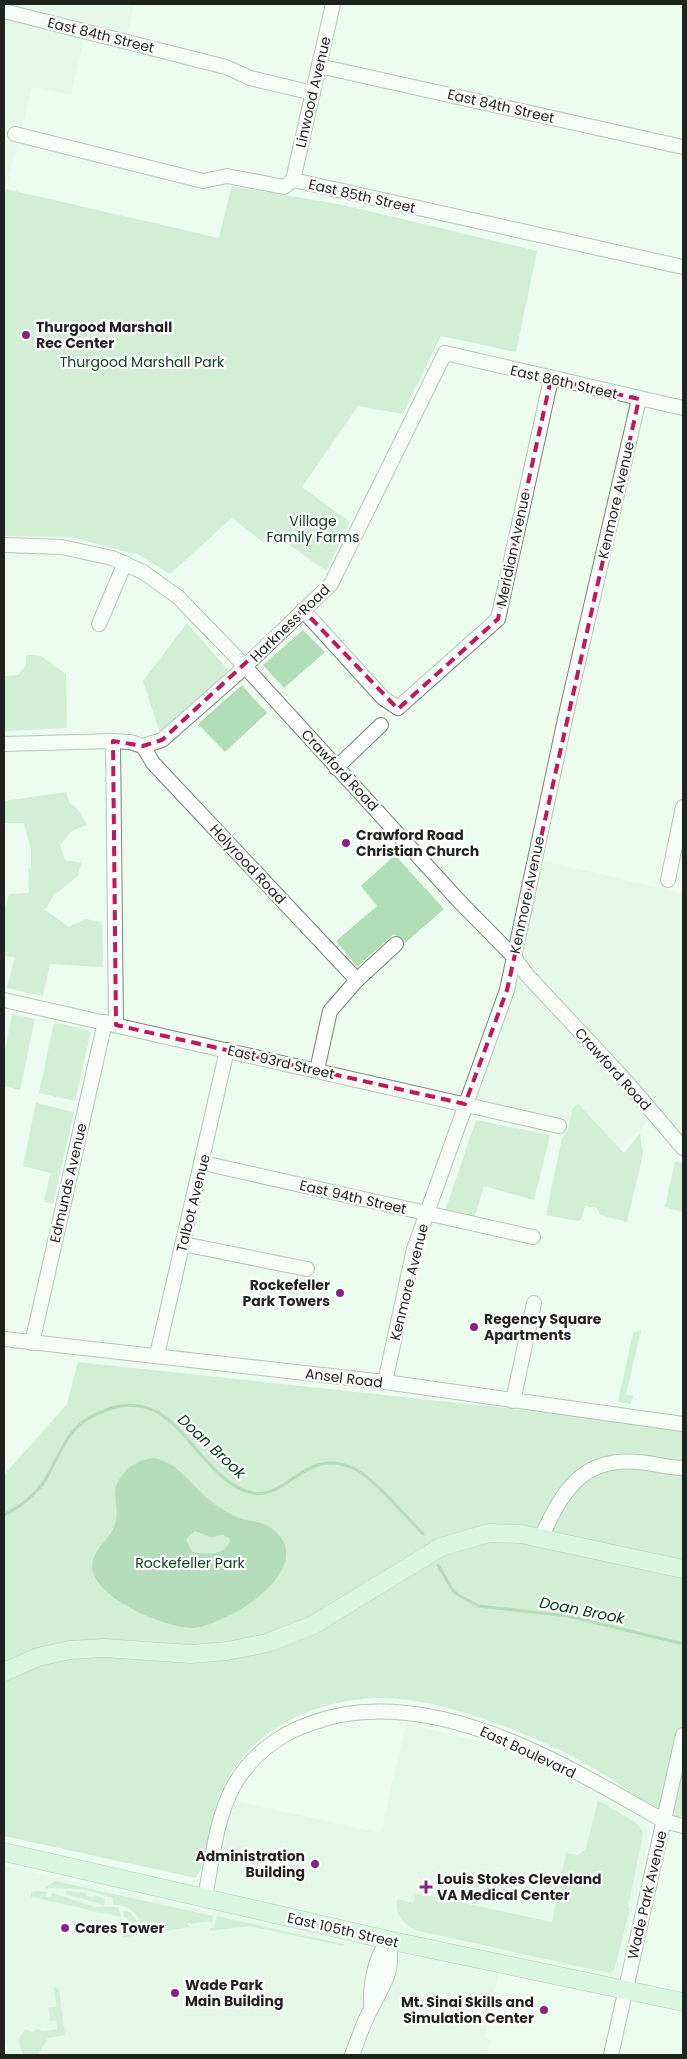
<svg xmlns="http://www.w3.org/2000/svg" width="687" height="2059" viewBox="0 0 687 2059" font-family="Poppins,sans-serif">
	<rect width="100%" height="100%" fill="#ecfcee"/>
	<g fill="#def5e1">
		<polygon points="4,4 134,4 126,42 85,32 71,95 32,87 4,196"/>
		<polygon points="535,859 683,893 683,1148 655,1115 600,1167 559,1126 465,1104 479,1068"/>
		<polygon points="406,1723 501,1747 570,1779 645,1823 649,1836 618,1974 608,1979 503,1956 484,2038 491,2040 487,2055 9,2055 4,2038 4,1866 214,1913 212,1911 214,1889 227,1828 236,1801 381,1833"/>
	</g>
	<g fill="#b1deb6">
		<polygon points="232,186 343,205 537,251 516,352 441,336 403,414 358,406 302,487 350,522 326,571 277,536 264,543 232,518 170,574 136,553 134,554 71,537 4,536 4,196 6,189 219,238"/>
		<polygon points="187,623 229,671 160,733 143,681"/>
		<polygon points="303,630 325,652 284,688 263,665"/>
		<polygon points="26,655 41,656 66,674 67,728 4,731 4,676 18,675 26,665"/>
		<polygon points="242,685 267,713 225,752 198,724"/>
		<polygon points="66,792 70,804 78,809 87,825 72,831 60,845 65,860 81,863 78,876 53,896 45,910 69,927 85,919 102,922 103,967 50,964 43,996 7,988 15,957 4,956 4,911 9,894 29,893 28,869 31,868 31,849 24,823 4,823 4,801"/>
		<polygon points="395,855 444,909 405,943 394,934 357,967 336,941 377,906 361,886"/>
		<polygon points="12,1014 35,1019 20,1090 4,1086 4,1056"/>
		<polygon points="54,1022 91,1031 75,1101 39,1093"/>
		<polygon points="36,1103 74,1112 53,1204 44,1202 50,1173 23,1166"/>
		<polygon points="578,1104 624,1153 640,1133 643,1154 627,1222 600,1215 597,1208 585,1206 581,1220 577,1221 546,1215 562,1138 569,1127 572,1109"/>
		<polygon points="476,1120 550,1135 534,1200 484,1186 474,1219 445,1211"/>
		<polygon points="675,1161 683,1163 683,1212 665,1207"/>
		<polygon points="641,1330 626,1395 633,1396 631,1404 618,1402 633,1333"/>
		<path d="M78,1362L683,1427V1816L664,1821C654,1812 644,1802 633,1794C577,1752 470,1706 400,1699C345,1693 279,1714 243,1757C231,1771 219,1792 215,1810C210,1832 208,1859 196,1878L4,1836V1475L67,1404Z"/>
		<path d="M598,1800L639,1825L643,1834L628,1907L630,1908L614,1971L609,1973L419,1931C405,1927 394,1914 397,1899L413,1903L416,1893L552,1922L566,1853L578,1855L586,1849Z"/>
		<path d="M55,1881L213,1916L211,1924L210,1921L191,1924L190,1922L187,1923L190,1927L159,1932L158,1927L153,1930V1933L144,1934C140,1916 133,1905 113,1905L114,1898L82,1889L44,1888Z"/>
		<polygon points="36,1891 47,1892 46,1897 51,1897 52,1893 95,1907 118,1907 121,1917 31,1897 31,1893"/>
		<polygon points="66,1891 86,1893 86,1896 93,1897 94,1895 105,1899 104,1905 66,1894"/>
		<polygon points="124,1911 130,1912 138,1922 140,1934 123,1938 128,1919 123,1916"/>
		<polygon points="217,1916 344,1944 343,1946 248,1926 210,1931 210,1928 214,1928"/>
		<polygon points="54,1987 59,1989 65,2035 48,2038 38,2055 23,2055 18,2040 25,2029 33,2032 36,2029 44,2031 57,2029 56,2020 50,2021 48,2008 57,2007"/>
	</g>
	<path fill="#72b57c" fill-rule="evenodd" d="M154,1458C184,1465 194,1491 219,1507C225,1512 235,1516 242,1519C252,1522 262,1521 271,1528C313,1558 258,1602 230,1615C219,1620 204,1628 191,1628C165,1627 100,1600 93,1572C88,1554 106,1544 113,1529C124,1506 104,1492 127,1470C134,1463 144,1459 154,1458ZM195,1531L211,1537L223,1535L229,1538L230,1541C224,1557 206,1554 192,1552L186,1539Z"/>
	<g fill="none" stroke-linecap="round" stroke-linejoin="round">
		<g stroke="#72b57c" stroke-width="3">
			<path d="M4,1515C21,1506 39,1493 48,1475C65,1444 69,1423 106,1410C175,1384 192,1468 243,1490C286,1509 302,1443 355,1469C376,1480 405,1516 423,1534"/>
			<polyline points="438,1565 452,1589 458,1595 479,1606 568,1616 680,1643"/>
		</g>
		<defs>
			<g id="minor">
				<polyline points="4,11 226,67 250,78 313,93"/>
				<polyline points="319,66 683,147"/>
				<polyline points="15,134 203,181 227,176 284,187 293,180 683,267"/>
				<polyline points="293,180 333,4"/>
				<polyline points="4,545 62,547 112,558 143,572 178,597 238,659 459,901 514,957 527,975 625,1080 683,1148"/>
				<polyline points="303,610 383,698 398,708 498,619 551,379"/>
				<polyline points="99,624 125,563"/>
				<polyline points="113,741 116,1025"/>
				<polyline points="4,744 113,741 130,742 143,746 162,740 236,675 331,584 445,353 683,408"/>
				<polyline points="143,746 153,763 357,980"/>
				<polyline points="336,768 381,725"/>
				<polyline points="668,880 683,807"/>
				<polyline points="4,1000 559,1126"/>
				<polyline points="317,1070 330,1011 357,980 396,944"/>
				<polyline points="203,1163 533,1237"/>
				<polyline points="183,1244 307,1269"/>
				<polyline points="4,1339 385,1382 683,1424"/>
				<polyline points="32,1343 105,1022"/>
				<polyline points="157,1355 227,1050"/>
				<polyline points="385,1382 414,1249 507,990 567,710 639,399"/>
				<polyline points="513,1401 534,1303"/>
				<path d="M541,1538C562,1492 581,1457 638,1462C653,1463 668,1468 683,1468"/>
				<path d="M205,1898C212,1861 216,1818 234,1785C251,1756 278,1735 309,1724C427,1679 564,1764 664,1821L683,1826"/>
				<path d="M371,2008C370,1983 374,1961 388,1940"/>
				<path d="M352,2055C358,2040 363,2023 371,2009C384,1983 395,1971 388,1940"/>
				<polyline points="611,2055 683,1735"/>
			</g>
			<g id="major">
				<polyline points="4,1672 38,1657 70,1650 104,1648 191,1654 227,1651 267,1643 313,1625 441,1547 489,1533 521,1534 683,1569"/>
				<polyline points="4,1852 388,1940 683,2002"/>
			</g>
		</defs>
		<use href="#minor" stroke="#778679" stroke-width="16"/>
		<use href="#major" stroke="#6fa476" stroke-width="19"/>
		<use href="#minor" stroke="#fff" stroke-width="14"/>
		<use href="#major" stroke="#c2f2c9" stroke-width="18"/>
	</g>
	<path d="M0 0H687V2059H0ZM551,379L639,399L507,990L465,1104L116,1025L113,741L143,746L162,740L303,610L398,709L498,619Z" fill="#ecfcee" fill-opacity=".55" fill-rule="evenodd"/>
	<path fill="none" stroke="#c2185b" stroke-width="4" stroke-dasharray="10 6" stroke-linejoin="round" d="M551,379L639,399L507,990L465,1104L116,1025L113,741L143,746L162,740L303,610L398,709L498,619Z"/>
	<g fill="#872087" stroke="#fff" stroke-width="2">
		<circle cx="26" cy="335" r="5"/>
		<circle cx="346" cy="843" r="5"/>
		<circle cx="340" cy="1293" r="5"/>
		<circle cx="474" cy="1327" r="5"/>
		<circle cx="315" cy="1864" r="5"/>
		<path d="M423.5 1879.5h5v5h5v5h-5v5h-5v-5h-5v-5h5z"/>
		<circle cx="65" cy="1928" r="5"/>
		<circle cx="175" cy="1993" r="5"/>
		<circle cx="544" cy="2010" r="5"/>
	</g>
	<g text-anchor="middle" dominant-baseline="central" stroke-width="4.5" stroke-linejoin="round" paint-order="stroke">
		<g font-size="14" fill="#1e231e" stroke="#fff">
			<text transform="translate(101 35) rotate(14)">East 84th Street</text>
			<text transform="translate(313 92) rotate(-77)">Linwood Avenue</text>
			<text transform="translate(501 106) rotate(13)">East 84th Street</text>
			<text transform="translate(362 196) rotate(13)">East 85th Street</text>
			<text transform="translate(564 382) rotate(13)">East 86th Street</text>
			<text transform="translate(616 500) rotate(-77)">Kenmore Avenue</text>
			<text transform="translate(513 549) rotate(-78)">Meridian Avenue</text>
			<text transform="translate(290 623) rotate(-44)">Harkness Road</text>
			<text transform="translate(340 770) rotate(47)">Crawford Road</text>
			<text transform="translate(248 864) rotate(47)">Holyrood Road</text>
			<text transform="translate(527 895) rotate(-78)">Kenmore Avenue</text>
			<text transform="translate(281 1062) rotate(13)">East 93rd Street</text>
			<text transform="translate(613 1069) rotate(48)">Crawford Road</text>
			<text transform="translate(68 1183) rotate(-77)">Edmunds Avenue</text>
			<text transform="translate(353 1197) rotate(13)">East 94th Street</text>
			<text transform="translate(193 1203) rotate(-76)">Talbot Avenue</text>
			<text transform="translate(409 1282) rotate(-76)">Kenmore Avenue</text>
			<text transform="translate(344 1378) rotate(7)">Ansel Road</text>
			<text transform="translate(528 1752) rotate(25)">East Boulevard</text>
			<text transform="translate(647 1895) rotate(-77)">Wade Park Avenue</text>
			<text transform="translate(343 1930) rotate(13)">East 105th Street</text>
		</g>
		<g font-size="14" font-weight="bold" fill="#1e231e" stroke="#fff" text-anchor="start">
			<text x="36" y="327">Thurgood Marshall<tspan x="36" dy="16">Rec Center</tspan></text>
			<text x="356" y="835">Crawford Road<tspan x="356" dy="16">Christian Church</tspan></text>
			<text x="330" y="1285" text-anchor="end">Rockefeller<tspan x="330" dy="16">Park Towers</tspan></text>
			<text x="484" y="1319">Regency Square<tspan x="484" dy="16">Apartments</tspan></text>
			<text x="305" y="1856" text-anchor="end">Administration<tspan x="305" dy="16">Building</tspan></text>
			<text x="437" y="1879">Louis Stokes Cleveland<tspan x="437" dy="16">VA Medical Center</tspan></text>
			<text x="75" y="1928">Cares Tower</text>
			<text x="185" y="1985">Wade Park<tspan x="185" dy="16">Main Building</tspan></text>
			<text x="534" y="2002" text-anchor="end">Mt. Sinai Skills and<tspan x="534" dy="16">Simulation Center</tspan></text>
		</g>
		<g font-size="14" fill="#0f411c" stroke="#fff">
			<text x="142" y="362">Thurgood Marshall Park</text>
			<text x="313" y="521">Village<tspan x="313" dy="16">Family Farms</tspan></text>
			<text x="190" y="1563">Rockefeller Park</text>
		</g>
		<g font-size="15" font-style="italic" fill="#00340f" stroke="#fff">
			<text transform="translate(212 1446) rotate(43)">Doan Brook</text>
			<text transform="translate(582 1610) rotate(11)">Doan Brook</text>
		</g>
	</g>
	<rect width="687" height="2059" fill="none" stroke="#1e231e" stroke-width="10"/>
</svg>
